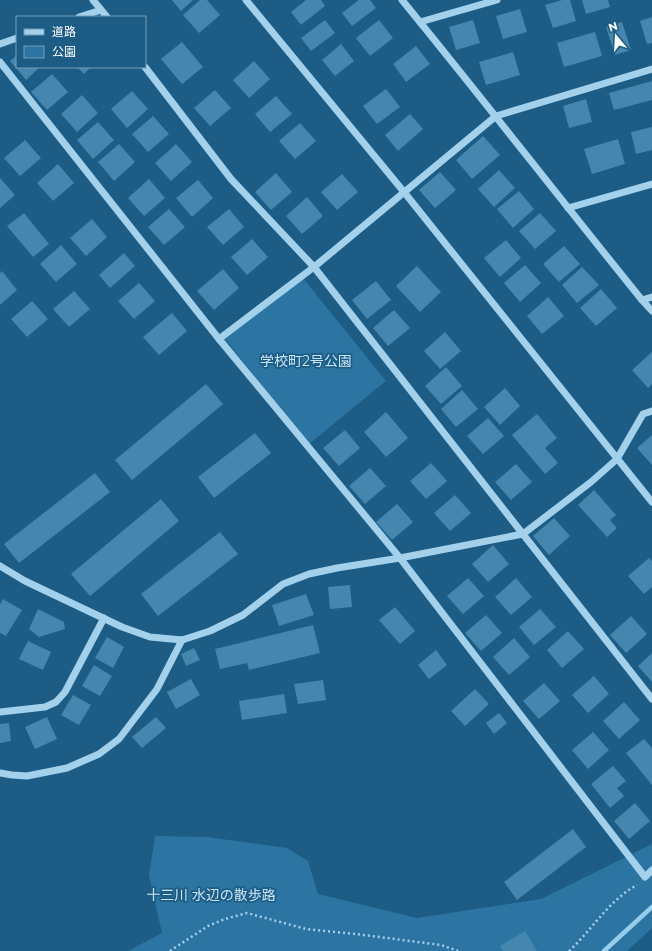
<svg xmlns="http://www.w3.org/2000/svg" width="652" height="951" viewBox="0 0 652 951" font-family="Montserrat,'Noto Sans JP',sans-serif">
	<rect width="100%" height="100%" fill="#1c5c85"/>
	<g fill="#2c75a2">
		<polygon points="302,277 386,381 309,444 225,339"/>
		<polygon points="155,836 207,837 287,848 308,861 318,894 417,918 541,899 652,844 652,928 627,951 128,951 162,933 149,875"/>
	</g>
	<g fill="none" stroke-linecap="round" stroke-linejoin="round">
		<polyline stroke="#96cded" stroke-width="4.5" points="604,951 652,907"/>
	</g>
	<g fill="#4486ae">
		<polygon points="172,0 193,0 181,11"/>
		<polygon points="200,0 207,0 220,15 199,33 183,15"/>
		<polygon points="306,0 321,0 325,6 301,25 291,12"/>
		<polygon points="359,0 370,0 376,8 352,26 342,13"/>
		<polygon points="562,0 570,0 576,21 553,28 545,5"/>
		<polygon points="582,0 608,0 610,7 586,14"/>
		<polygon points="520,9 527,32 503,39 496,16"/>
		<polygon points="652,17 652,43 647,44 640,21"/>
		<polygon points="325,20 335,33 311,51 301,38"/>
		<polygon points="379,20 393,38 370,56 356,38"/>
		<polygon points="473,20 480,43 456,50 449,27"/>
		<polygon points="622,22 631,50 615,55 606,27"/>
		<polygon points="595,32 602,56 564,67 557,43"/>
		<polygon points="182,42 203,67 182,84 161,59"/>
		<polygon points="341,44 354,61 335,76 322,60"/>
		<polygon points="416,46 430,64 406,82 393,64"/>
		<polygon points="513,52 520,75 486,85 479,62"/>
		<polygon points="17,55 17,67 40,67 26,80 10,61"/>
		<polygon points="254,61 270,79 249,98 233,80"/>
		<polygon points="77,67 91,67 84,74"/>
		<polygon points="52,74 68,92 47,110 31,92"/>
		<polygon points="652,81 652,100 614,110 609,93"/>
		<polygon points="386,89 400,107 377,124 363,106"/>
		<polygon points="215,90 231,108 210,126 194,108"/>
		<polygon points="132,91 148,109 127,128 111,109"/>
		<polygon points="82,95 98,113 77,132 61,114"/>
		<polygon points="276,96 292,114 270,132 255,114"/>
		<polygon points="586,99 592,122 569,128 563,106"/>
		<polygon points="410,114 423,129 398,151 385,135"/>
		<polygon points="153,116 169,134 148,152 132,134"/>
		<polygon points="98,122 114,140 93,159 77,140"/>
		<polygon points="300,123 316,141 295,159 279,141"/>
		<polygon points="652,127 652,150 636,154 631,132"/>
		<polygon points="483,136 500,155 472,179 456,160"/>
		<polygon points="618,139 625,164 592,174 584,149"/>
		<polygon points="25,140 41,158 20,176 4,158"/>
		<polygon points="119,144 135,162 114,181 98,162"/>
		<polygon points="176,144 192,162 171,181 155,163"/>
		<polygon points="58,164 74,183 53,201 37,183"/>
		<polygon points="499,170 515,188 494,207 478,189"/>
		<polygon points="440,172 456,190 435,208 419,190"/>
		<polygon points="276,173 292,192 271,210 255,192"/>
		<polygon points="342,174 358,192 337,210 321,192"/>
		<polygon points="0,178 15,195 0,208"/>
		<polygon points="149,179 165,198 144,216 128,198"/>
		<polygon points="198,180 213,198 192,217 176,198"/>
		<polygon points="519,191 534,209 513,228 497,209"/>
		<polygon points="307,197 323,216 302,234 286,216"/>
		<polygon points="169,209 185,227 164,245 148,227"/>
		<polygon points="229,209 244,227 223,245 207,227"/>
		<polygon points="24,213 49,244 33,257 7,226"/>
		<polygon points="540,213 556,231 535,249 519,231"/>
		<polygon points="92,219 107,237 86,256 70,238"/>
		<polygon points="252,239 268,257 247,275 231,257"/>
		<polygon points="506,240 521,258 500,277 484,258"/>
		<polygon points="61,245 77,264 56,282 40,264"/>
		<polygon points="564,246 580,264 559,282 543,264"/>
		<polygon points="124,253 135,266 110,288 99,275"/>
		<polygon points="525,265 541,283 520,302 504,283"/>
		<polygon points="417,266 441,292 420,312 396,286"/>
		<polygon points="582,267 599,285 577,303 562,285"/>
		<polygon points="223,269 239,288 214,310 197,291"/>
		<polygon points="2,271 17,290 0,305 0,273"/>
		<polygon points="376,281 391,300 367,319 352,300"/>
		<polygon points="139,283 155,301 134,319 118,301"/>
		<polygon points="601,289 617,308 596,326 580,308"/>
		<polygon points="74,291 90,309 69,327 53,309"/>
		<polygon points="548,297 564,316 542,334 527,316"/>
		<polygon points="32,301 48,319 27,337 11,319"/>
		<polygon points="394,310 410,328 388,346 373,328"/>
		<polygon points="172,313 187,331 159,355 143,337"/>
		<polygon points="445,332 461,351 440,369 424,351"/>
		<polygon points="652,352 652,384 648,388 632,370"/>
		<polygon points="446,367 462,386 441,404 425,386"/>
		<polygon points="206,384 223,404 132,480 115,460"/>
		<polygon points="505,388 520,406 500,425 484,407"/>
		<polygon points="462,390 478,409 456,427 441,409"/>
		<polygon points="386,412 408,438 386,457 364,432"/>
		<polygon points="537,414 557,438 545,448 558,463 545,474 512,435"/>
		<polygon points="488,418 504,436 483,454 467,436"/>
		<polygon points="345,430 360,448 339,466 323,448"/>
		<polygon points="255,433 271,453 214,498 198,477"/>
		<polygon points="652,435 652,465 637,448"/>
		<polygon points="431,463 447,481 426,499 410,481"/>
		<polygon points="516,464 532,482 511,500 495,482"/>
		<polygon points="370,468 386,486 365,504 349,486"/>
		<polygon points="95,473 110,492 19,563 4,544"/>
		<polygon points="594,490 616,515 610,520 617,528 607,537 578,505"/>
		<polygon points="455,495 471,513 450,531 434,513"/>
		<polygon points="161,499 179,521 90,596 71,574"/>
		<polygon points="397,504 413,522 392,540 376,522"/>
		<polygon points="554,518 570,536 549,555 533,536"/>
		<polygon points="220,532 238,554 158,616 141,594"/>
		<polygon points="493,545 509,564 488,582 472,564"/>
		<polygon points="649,558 652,561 652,587 644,594 628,576"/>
		<polygon points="468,578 484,596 463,614 447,596"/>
		<polygon points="516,578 532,597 511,615 495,597"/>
		<polygon points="350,585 352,607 330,609 328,587"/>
		<polygon points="306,594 314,615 279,626 272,605"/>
		<polygon points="3,599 22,610 6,636 0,633 0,604"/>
		<polygon points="395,607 415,631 400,644 379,620"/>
		<polygon points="38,609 64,622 65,629 39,637 29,629"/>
		<polygon points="540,609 556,627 534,645 519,627"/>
		<polygon points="486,615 502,633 481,651 465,633"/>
		<polygon points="631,616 647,634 626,653 610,635"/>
		<polygon points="313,625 320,653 249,670 247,663 220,669 215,649"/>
		<polygon points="568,631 584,649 562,668 547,650"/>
		<polygon points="107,637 124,647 113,668 95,658"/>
		<polygon points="514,638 530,657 509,675 493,657"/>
		<polygon points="28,641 51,652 43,670 19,659"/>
		<polygon points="194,648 200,660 186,666 181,654"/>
		<polygon points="436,650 447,665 429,679 418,665"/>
		<polygon points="652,653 652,682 638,666"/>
		<polygon points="94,665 112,676 100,696 82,686"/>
		<polygon points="594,676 609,694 588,713 572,695"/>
		<polygon points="191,679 200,695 176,709 167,692"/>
		<polygon points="323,680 326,700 298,704 294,684"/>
		<polygon points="544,683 560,701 539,719 523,701"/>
		<polygon points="475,689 489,704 465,726 451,711"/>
		<polygon points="284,694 287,713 242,720 239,701"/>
		<polygon points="73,695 91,705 79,725 61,715"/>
		<polygon points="624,702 640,720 619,739 603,721"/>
		<polygon points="499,713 507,723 494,734 486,723"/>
		<polygon points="47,717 57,739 35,749 25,727"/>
		<polygon points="156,717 166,728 142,748 132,737"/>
		<polygon points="9,723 11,741 0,743 0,724"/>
		<polygon points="593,732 609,750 588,769 572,750"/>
		<polygon points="644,739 652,748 652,785 626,753"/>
		<polygon points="613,766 626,781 617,788 624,796 610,808 591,784"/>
		<polygon points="635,803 650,821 629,839 614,821"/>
		<polygon points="573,829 586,847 517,900 504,882"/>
		<polygon points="525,931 537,951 503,951 500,946"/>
	</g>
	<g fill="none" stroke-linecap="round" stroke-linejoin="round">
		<g stroke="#a3d0eb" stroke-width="2.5" stroke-dasharray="2 3" stroke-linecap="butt">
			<polyline points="170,951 208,926 225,919 247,913 306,929 356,934 441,945 458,951"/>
			<path d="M569,951C592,930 609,900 637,885"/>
		</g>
		<g stroke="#a3d0eb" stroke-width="7">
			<polyline points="93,0 107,17"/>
			<polyline points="246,0 404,192 652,502"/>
			<path d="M402,0C483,99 561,200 642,300L652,311"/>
			<polyline points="79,17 101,10"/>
			<polyline points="420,22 497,0"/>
			<polyline points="0,44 17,38"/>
			<polyline points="0,62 219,339 400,558 645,877 652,870"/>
			<polyline points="145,67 231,179 314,267 219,339"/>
			<polyline points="652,69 496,116 314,267 652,699"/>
			<polyline points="568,208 652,184"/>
			<polyline points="642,300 652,297"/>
			<polyline points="0,566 25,581 122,627 150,637 182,640 210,631 243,615 283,584 309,574 337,568 400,558 523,534 591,482 617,459 643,414 652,411"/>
			<polyline points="0,712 45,707 56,702 65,692 104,618"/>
			<polyline points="0,773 12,775 27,776 67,768 99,754 119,739 157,689 182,640"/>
		</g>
	</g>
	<g text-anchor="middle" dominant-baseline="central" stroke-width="3.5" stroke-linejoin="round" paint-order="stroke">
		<g font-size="14" fill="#c8e6f8" stroke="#1c5c85">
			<text x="306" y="361">学校町2号公園</text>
			<text x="211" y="895">十三川 水辺の散歩路</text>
		</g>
	</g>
	<rect x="16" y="16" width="130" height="52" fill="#1c5c85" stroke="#779db6"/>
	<rect x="24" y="29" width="20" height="6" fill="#a3d0eb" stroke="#779db6"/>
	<text x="52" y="36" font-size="12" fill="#ffffff">道路</text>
	<rect x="24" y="46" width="20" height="12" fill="#2c75a2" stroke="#779db6"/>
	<text x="52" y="56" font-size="12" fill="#ffffff">公園</text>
	<g transform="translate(616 36) rotate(342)" stroke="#1c5c85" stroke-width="3" paint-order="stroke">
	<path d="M0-3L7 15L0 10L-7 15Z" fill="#ffffff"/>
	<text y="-6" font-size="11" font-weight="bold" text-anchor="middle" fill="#ffffff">N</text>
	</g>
</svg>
